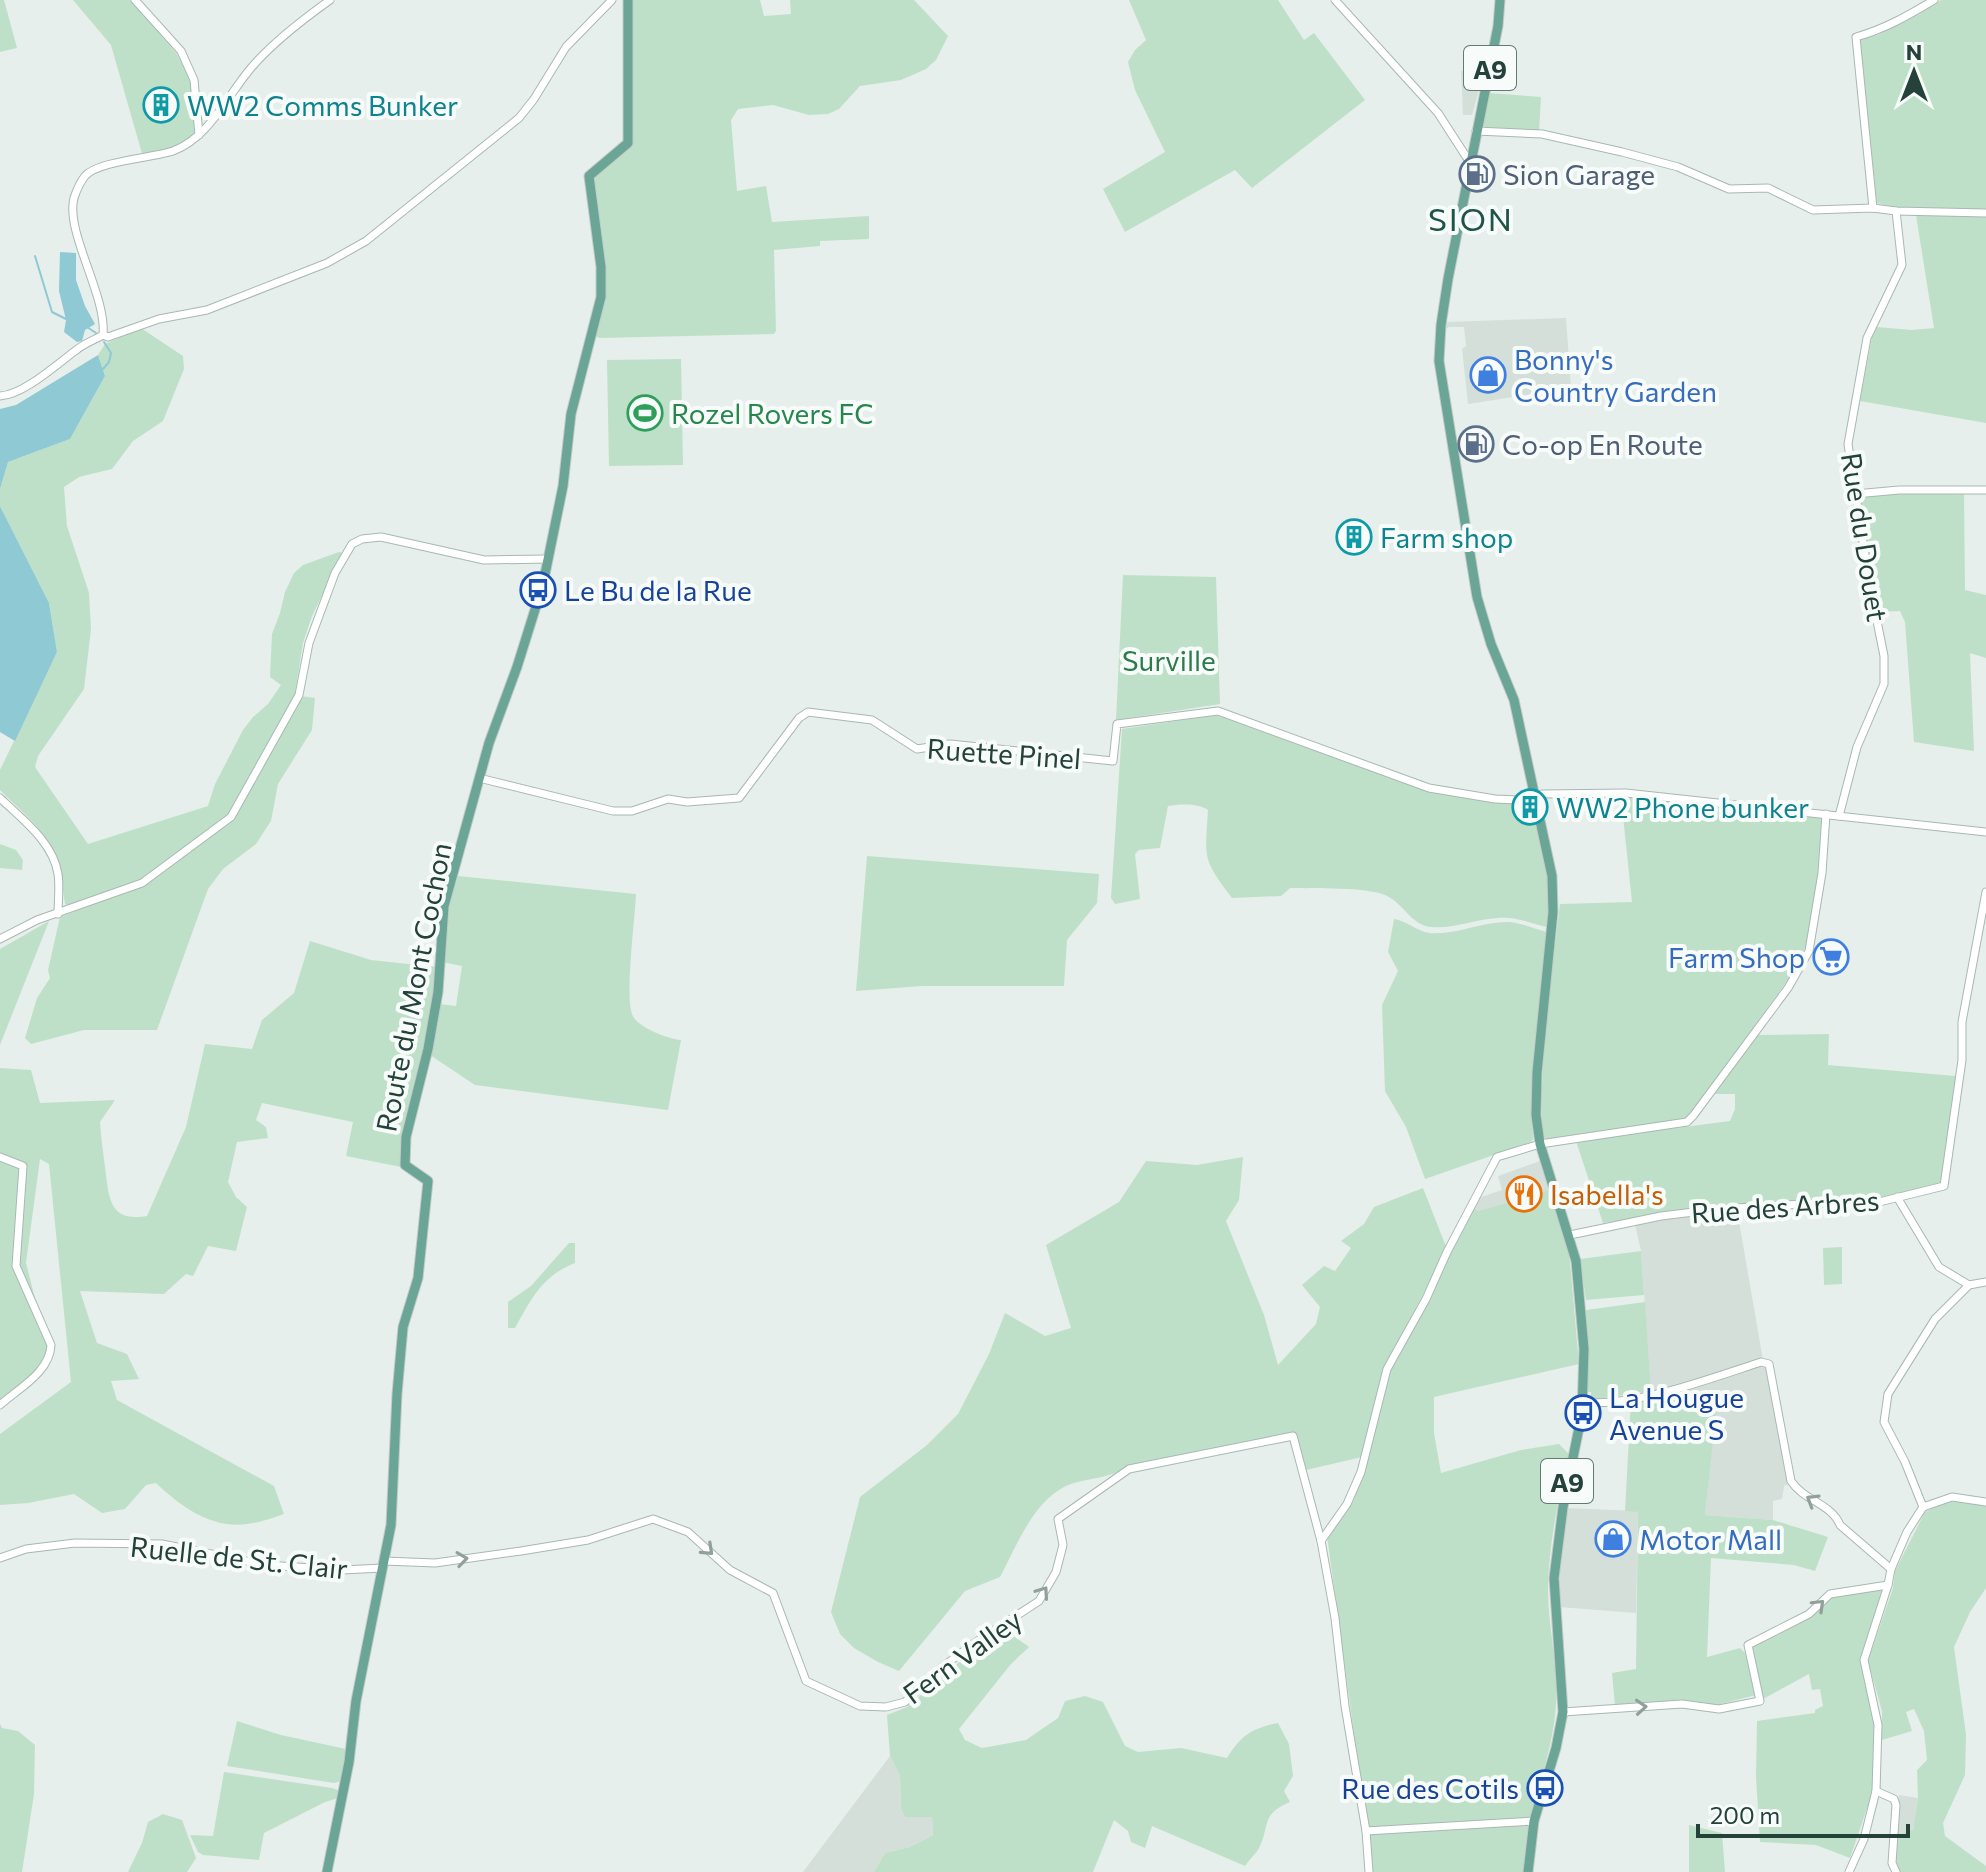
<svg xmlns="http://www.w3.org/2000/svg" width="1986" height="1872" viewBox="0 0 1986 1872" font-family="Commissioner,sans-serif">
	<rect width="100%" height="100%" fill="#e6efeb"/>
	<g fill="#d4dfda">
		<polygon points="1485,68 1472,115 1463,115 1461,71"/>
		<polygon points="1566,318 1571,388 1468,404 1462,349 1466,346 1464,327 1449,327 1445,329 1447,322"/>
		<polygon points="1540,1161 1549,1190 1478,1211 1473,1206 1478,1198 1502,1190 1498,1176"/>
		<polygon points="1737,1210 1763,1360 1651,1391 1641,1251 1635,1224"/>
		<polygon points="1758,1367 1766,1367 1786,1477 1790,1483 1784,1486 1782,1499 1773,1501 1773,1520 1705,1515 1717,1396 1696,1399 1689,1389"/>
		<polygon points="1566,1508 1638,1511 1636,1613 1559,1607 1560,1557"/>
		<polygon points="890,1756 900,1776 901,1809 905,1817 932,1817 933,1835 910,1847 885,1853 874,1872 803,1872"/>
		<polygon points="1899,1795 1918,1798 1913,1830 1896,1844"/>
	</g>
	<g fill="#bfe0c8">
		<polygon points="0,0 4,0 17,48 0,52"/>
		<polygon points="73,0 130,0 177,54 185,69 191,83 195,134 192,140 143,157 111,45"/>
		<polygon points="631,0 760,0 764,16 791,14 790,0 914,0 948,36 936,60 926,69 901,80 860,86 839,109 828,114 809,115 773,105 738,109 731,120 737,191 766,186 772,222 869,216 869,239 820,241 820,246 774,250 776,331 774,334 599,338 596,336 604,295 593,185 594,177 629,147"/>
		<polygon points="1129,0 1278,0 1304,40 1314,33 1365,100 1252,188 1235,170 1125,232 1103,189 1165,152 1135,90 1128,62 1135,50 1146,40"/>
		<polygon points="1941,0 1986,0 1986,210 1900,209 1877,203 1876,195 1860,40 1878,35"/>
		<polygon points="1488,93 1541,97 1539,132 1487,129 1481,123"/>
		<polygon points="1916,215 1986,215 1986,423 1860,401 1872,337 1877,327 1912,330 1934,328"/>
		<path d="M141,328L183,356L184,369L163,421L133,441L112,469L79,477L64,487L67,526L89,593L91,629L84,689L38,756L35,767L88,844L208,806L215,784L243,730L253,717L268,704L281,685L270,677L272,634L280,613L285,592L294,573L303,565L339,552L343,553L312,616L303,643L295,694L229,814L141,880L70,906L65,904C63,894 63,883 61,872C53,836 25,815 0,790V770L57,652L49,603L0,506V489L8,462L70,439L105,376L98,355L105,344Z"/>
		<polygon points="681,359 683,465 609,466 607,360"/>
		<polygon points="1904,493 1964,493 1965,590 1986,595 1986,658 1970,653 1974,751 1914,742 1905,622 1900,611 1879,612 1860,497"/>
		<polygon points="1123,575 1216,577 1220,704 1116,720"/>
		<polygon points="300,696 315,698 312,730 278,784 271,821 256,844 223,869 208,889 157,1030 84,1030 31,1044 25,1038 37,998 50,978 48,970 60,917 144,885 233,818"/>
		<path d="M1216,715L1437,793L1514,804L1516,810L1535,813C1544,854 1553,885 1546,927C1530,923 1514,916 1498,918C1476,919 1454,929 1431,927C1411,925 1404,904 1387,896C1367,886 1314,889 1290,888L1281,896L1232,898C1202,858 1205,859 1208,810C1199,803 1179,804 1168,806L1160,848L1139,850L1135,854L1140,899L1115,904L1111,898L1122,729Z"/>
		<path d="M1621,797L1821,817C1821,866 1818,920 1798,966L1690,1115L1679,1121L1546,1140C1532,1118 1556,942 1560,904L1632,902Z"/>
		<polygon points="0,844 16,850 23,860 22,870 0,868"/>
		<polygon points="867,856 1099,874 1097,903 1067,940 1064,986 922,986 856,991"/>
		<path d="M458,876L636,894C635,918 625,995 632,1014C636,1027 668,1039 681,1040L668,1110L475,1085L430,1055L439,1004L456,1006L462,966L442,962L446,914Z"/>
		<path d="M1394,919C1407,921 1416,931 1430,933C1456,935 1481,922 1507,922C1519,922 1532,928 1544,931L1547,934L1531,1093L1533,1139L1531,1142L1425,1179L1406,1127L1385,1091L1382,1005L1398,971L1388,952Z"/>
		<polygon points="49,921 0,1045 0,949"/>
		<path d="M310,941L371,960L436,967L433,1001L422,1055L402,1132L401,1167L346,1156L353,1122L262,1103L256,1120L266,1127L268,1138L237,1142L228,1182L236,1197L247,1207L236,1251L208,1246L193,1276L186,1274L164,1294L80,1291L97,1343L127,1354L139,1379L111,1381L117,1400L274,1486L284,1514C272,1518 259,1523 247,1524C211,1529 180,1506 156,1483L146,1485L125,1509L102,1513L74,1494L28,1503L0,1505V1434L71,1382L49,1164L40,1159L26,1263L39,1314L51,1345L45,1366L0,1399V1068L31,1070L40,1103L115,1100L100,1122C101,1137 103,1152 105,1167C109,1196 108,1223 147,1216L186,1127L205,1044L252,1049L262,1020L294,993Z"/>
		<polygon points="1829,1034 1828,1065 1955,1076 1957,1080 1940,1183 1867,1202 1840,1199 1730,1204 1603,1223 1576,1141 1730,1121 1735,1109 1735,1094 1712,1094 1758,1035"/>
		<path d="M1243,1157L1239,1200L1226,1221L1264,1315L1278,1365L1316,1324L1320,1307L1302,1285L1324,1266L1335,1271L1351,1248L1341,1241L1364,1224L1374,1207L1423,1188L1447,1249L1384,1368L1362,1457L1306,1470L1295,1432L1129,1466C1109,1480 1084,1477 1064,1487C1032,1504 1016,1547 1000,1577L965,1591L899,1671L878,1662L854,1648L840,1634L831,1612L860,1497L927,1445L958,1414L989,1354L1005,1313L1045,1336L1071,1328L1046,1245L1119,1202L1146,1161L1197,1165Z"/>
		<path d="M1549,1190L1569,1251L1579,1364L1434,1397V1433L1441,1473L1521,1450L1559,1444L1569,1454C1558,1499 1548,1547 1548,1594C1549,1630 1558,1667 1556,1704C1553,1761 1524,1814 1524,1872H1373L1327,1536L1353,1502L1364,1471L1391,1369L1432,1296L1452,1247L1473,1206L1478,1211Z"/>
		<path d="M569,1243H575V1263C542,1276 532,1298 515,1328H508V1302L531,1286Z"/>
		<polygon points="1842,1247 1842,1284 1824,1285 1823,1248"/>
		<polygon points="1641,1251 1644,1295 1586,1300 1580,1259"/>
		<polygon points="1645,1302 1651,1391 1591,1400 1591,1392 1587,1392 1586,1310"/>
		<polygon points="1689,1389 1696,1399 1718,1395 1705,1515 1773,1520 1828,1537 1815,1571 1794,1565 1711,1558 1707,1657 1740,1648 1745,1653 1756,1695 1713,1706 1678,1700 1615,1706 1612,1673 1636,1669 1638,1512 1625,1511 1631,1399"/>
		<path d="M1952,1499L1986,1505V1588L1970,1612L1954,1647L1966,1735L1965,1775L1943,1823L1945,1836L1986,1866V1872H1900C1893,1858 1895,1847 1901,1834L1913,1830L1918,1798L1917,1770L1927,1760L1924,1731L1914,1709L1906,1712L1912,1731L1882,1740V1711L1868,1661L1893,1588L1895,1571L1925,1512Z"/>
		<polygon points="1885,1588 1861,1659 1874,1725 1873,1791 1850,1858 1816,1845 1760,1842 1756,1777 1757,1721 1815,1713 1815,1710 1823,1706 1820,1689 1812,1690 1809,1674 1763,1699 1752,1646 1832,1596"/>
		<path d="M1005,1630L1029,1647L1011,1664L959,1729L965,1740L982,1748L1026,1740L1058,1718L1065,1701L1085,1696L1103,1702L1125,1746L1138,1752L1181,1748L1227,1758C1241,1735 1253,1728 1278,1723L1289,1744L1293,1776L1284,1791L1290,1802C1259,1815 1271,1827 1258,1850C1254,1855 1249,1860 1245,1866L1152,1826L1145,1848L1131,1842L1128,1831L1114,1820L1093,1872H874L885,1853L910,1847L933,1835L932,1817H905L901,1809L900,1776L890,1756L887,1715L907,1707L964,1658Z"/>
		<polygon points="237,1721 281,1735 346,1749 341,1781 334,1783 227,1766"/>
		<polygon points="0,1724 2,1728 18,1731 35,1745 34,1794 22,1872 0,1872"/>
		<polygon points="224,1772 332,1788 338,1790 338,1798 325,1802 264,1833 259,1860 203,1855 198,1852 190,1835 213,1836"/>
		<polygon points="163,1814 182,1820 196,1858 187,1872 128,1872 142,1843 148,1822"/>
		<polygon points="1689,1825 1722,1833 1725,1872 1689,1872"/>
	</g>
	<g fill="#8ec9d4">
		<polygon points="60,252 76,253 76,280 85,306 95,324 85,330 82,341 77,342 64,332 66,320 59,291"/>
		<polygon points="98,355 105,376 70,439 8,462 0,489 0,409 16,405"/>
		<polygon points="0,506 49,603 57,652 15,741 0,732"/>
	</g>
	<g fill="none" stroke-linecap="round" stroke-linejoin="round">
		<g stroke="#8ec9d4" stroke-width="2">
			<polyline points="35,256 52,312 66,319"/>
			<polyline points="87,327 96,333"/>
			<polyline points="103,369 109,362 111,353 104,342"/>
		</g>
		<defs>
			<g id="minor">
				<polyline points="135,0 181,51 194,80 199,135"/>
				<polyline points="1335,0 1438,113 1469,161"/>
				<polyline points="1476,131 1542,134 1622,152 1678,167 1729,189 1768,188 1813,210 1873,208 1896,211 1986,213"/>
				<path d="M1873,208L1856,37C1885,29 1909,15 1934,0"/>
				<path d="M103,335C107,296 65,232 74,198C76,192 81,181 85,176C98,161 152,158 173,151C209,138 227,96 251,68C273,42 302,20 330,0"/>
				<path d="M0,396C23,395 56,365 75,351C83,344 94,340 103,335L108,337L159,319L207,310L327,263L366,241L519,118L534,99L566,47L612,0"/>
				<polyline points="1855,494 1899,490 1986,490"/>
				<polyline points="479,778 613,811 632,811 668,799 687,802 739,798 799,718 808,712 872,720 917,749 950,744 1113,761 1117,724 1218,711 1429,788 1495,799 1518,800 1542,794 1626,793 1986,832"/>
				<path d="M0,798C22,819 53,842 58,874C60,887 58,901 58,914"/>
				<polyline points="1839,816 1857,747 1884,684 1884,656 1869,581 1848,444 1867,338 1902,265 1896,211"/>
				<polyline points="0,939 37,920 142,883 231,817 299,695 309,643 335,573 352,544 362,539 381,537 484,560 548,559"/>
				<path d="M0,1157L23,1166L16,1266L51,1345C50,1372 19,1388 0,1405"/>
				<polyline points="1897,1197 1939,1267 1969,1285"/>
				<polyline points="1570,1235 1661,1216 1718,1209 1838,1202 1867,1205 1944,1186 1962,1060 1962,1022 1986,892"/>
				<path d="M1583,1403C1640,1405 1706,1380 1761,1362L1769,1364L1791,1481C1804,1501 1832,1504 1840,1525L1891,1569"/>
				<polyline points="1923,1507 1905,1462 1884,1422 1888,1394 1935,1319 1969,1285 1986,1282"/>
				<polyline points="1923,1507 1952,1497 1986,1502"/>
				<polyline points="1321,1541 1347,1504 1361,1472 1387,1369 1426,1299 1447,1252 1497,1157 1540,1144 1687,1122 1693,1116 1788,988 1809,951 1822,873 1826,814"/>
				<polyline points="0,1558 26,1549 75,1543 162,1544 266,1565 342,1570 383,1568"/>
				<polyline points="384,1561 435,1563 521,1551 588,1540 653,1519 688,1532 730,1570 773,1593 806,1681 860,1706 886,1707 905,1702 941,1668 973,1644 1039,1601 1056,1572 1063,1545 1058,1519 1129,1469 1293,1436 1321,1541 1335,1618 1345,1706 1366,1831 1369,1872"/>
				<polyline points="1563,1712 1682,1704 1719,1709 1760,1701 1748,1645 1809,1614 1830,1594 1888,1585"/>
				<polyline points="1876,1791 1894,1799 1896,1805 1892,1863 1896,1872"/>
				<polyline points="1366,1831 1534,1821"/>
				<polyline points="1849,1872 1864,1839 1876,1791 1878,1725 1864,1660 1888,1585 1891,1569 1907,1532 1923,1507"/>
			</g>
			<g id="major">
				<polyline points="1500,0 1498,26 1448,279 1441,325 1439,361 1477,597 1491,644 1514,700 1552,876 1553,912 1537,1073 1536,1115 1540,1144 1576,1261 1584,1349 1582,1413 1563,1507 1554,1578 1563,1712 1556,1748 1534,1821 1528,1872"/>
				<polyline points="327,1872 349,1762 356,1701 391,1525 397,1394 403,1327 418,1278 428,1181 405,1165 406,1137 428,1049 438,992 444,906 489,743 517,667 543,584 563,486 571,414 601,297 601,267 589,176 628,143 628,0"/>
			</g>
		</defs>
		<use href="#minor" stroke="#a8b8b2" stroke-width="9"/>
		<use href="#major" stroke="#c2cac8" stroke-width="11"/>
		<use href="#minor" stroke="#fff" stroke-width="7"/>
		<use href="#major" stroke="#6aa596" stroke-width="9"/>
	</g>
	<defs><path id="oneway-chevron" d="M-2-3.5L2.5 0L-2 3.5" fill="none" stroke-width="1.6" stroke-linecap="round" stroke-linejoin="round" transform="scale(2)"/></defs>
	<g stroke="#92a09c">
		<use href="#oneway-chevron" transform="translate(1812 1500) rotate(-149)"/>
		<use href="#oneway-chevron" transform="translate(708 1550) rotate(43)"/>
		<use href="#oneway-chevron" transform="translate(462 1559) rotate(-8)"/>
		<use href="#oneway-chevron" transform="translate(1043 1592) rotate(-55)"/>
		<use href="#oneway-chevron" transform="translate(1819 1605) rotate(-44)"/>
		<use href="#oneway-chevron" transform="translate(1641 1707) rotate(-4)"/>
	</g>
	<defs>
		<symbol id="building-ring" viewBox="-11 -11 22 22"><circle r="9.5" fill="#f7fbf9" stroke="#0f9aa8" stroke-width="1.5"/><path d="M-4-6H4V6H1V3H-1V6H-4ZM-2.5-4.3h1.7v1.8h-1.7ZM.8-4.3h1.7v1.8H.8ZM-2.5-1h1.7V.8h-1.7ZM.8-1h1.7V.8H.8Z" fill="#0f9aa8"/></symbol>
		<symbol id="fuel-ring" viewBox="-11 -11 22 22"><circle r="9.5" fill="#f7fbf9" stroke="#5c6f8a" stroke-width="1.5"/><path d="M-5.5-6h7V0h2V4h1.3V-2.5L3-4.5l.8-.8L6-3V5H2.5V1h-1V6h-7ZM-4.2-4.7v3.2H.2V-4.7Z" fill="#5c6f8a"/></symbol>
		<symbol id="shop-ring" viewBox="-11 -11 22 22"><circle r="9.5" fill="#f7fbf9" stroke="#3f7fe0" stroke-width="1.5"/><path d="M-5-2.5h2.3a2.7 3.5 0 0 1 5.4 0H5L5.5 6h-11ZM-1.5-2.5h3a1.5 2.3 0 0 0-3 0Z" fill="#3f7fe0"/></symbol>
		<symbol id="stadium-ring" viewBox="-11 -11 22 22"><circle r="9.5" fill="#f7fbf9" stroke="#2e9e5b" stroke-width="1.5"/><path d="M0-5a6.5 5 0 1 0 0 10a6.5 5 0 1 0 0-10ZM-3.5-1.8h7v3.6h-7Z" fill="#2e9e5b"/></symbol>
		<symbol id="bus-ring" viewBox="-11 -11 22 22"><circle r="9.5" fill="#f7fbf9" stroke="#1a4fb4" stroke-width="1.5"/><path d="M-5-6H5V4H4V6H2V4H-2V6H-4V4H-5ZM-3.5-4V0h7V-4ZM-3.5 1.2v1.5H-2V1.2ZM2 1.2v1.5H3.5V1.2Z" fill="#1a4fb4"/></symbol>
		<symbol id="supermarket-ring" viewBox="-11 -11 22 22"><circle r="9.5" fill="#f7fbf9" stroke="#3f7fe0" stroke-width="1.5"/><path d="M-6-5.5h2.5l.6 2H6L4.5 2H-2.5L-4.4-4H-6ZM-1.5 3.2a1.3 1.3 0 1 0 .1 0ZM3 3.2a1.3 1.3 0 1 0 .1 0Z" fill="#3f7fe0"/></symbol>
		<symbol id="restaurant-ring" viewBox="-11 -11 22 22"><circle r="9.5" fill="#f7fbf9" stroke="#e8710a" stroke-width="1.5"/><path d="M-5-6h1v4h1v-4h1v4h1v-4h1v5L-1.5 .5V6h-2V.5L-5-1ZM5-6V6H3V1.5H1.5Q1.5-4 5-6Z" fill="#e8710a"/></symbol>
	</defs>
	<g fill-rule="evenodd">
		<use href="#building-ring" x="141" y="85" width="40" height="40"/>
		<use href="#fuel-ring" x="1457" y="154" width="40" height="40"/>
		<use href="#shop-ring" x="1468" y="355" width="40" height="40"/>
		<use href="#stadium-ring" x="625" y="393" width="40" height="40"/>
		<use href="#fuel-ring" x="1456" y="424" width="40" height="40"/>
		<use href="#building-ring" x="1334" y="517" width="40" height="40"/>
		<use href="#bus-ring" x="518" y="570" width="40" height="40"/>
		<use href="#building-ring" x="1510" y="787" width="40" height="40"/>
		<use href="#supermarket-ring" x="1811" y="937" width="40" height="40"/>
		<use href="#restaurant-ring" x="1504" y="1174" width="40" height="40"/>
		<use href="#bus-ring" x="1563" y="1393" width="40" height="40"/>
		<use href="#shop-ring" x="1593" y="1519" width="40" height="40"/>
		<use href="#bus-ring" x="1525" y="1768" width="40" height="40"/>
	</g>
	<g text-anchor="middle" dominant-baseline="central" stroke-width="8" stroke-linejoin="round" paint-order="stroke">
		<g fill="#f7fbf9" stroke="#637a73" stroke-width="2">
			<rect x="1464" y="46" width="52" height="44" rx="6"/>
			<rect x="1541" y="1459" width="52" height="44" rx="6"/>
		</g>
		<g font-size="26" font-weight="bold" fill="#24423a">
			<text x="1490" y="68">A9</text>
			<text x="1567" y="1481">A9</text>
		</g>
		<g font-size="28" fill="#0d838f" stroke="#f7fbf9" text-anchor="start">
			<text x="187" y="105">WW2 Comms Bunker</text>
			<text x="1380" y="537">Farm shop</text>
			<text x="1556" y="807">WW2 Phone bunker</text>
		</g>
		<g font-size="28" fill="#4e5e75" stroke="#f7fbf9" text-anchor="start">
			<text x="1503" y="174">Sion Garage</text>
			<text x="1502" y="444">Co-op En Route</text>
		</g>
		<g font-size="28" fill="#366cbe" stroke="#f7fbf9" text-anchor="start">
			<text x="1514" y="359">Bonny's<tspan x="1514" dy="32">Country Garden</tspan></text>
			<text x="1805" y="957" text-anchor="end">Farm Shop</text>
			<text x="1639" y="1539">Motor Mall</text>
		</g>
		<g font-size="28" fill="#27864d" stroke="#f7fbf9" text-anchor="start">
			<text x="671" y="413">Rozel Rovers FC</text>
		</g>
		<g font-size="28" fill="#24423a" stroke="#f7fbf9">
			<text transform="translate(1865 537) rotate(81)">Rue du Douet</text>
			<text transform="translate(1004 753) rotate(4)">Ruette Pinel</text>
			<text transform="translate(413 987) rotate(-79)">Route du Mont Cochon</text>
			<text transform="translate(1785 1206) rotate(-4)">Rue des Arbres</text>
			<text transform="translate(239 1557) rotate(6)">Ruelle de St. Clair</text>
			<text transform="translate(962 1656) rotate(-36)">Fern Valley</text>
		</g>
		<g font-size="28" fill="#164399" stroke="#f7fbf9" text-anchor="start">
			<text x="564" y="590">Le Bu de la Rue</text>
			<text x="1609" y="1397">La Hougue<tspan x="1609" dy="32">Avenue S</tspan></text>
			<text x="1519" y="1788" text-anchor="end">Rue des Cotils</text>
		</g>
		<g font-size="28" fill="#2d7a4b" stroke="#f7fbf9">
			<text x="1169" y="660">Surville</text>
		</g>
		<g font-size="28" fill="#c56008" stroke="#f7fbf9" text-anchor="start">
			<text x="1550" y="1194">Isabella's</text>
		</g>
		<g font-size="32" letter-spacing="2" fill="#1f5548" stroke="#f7fbf9">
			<text x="1471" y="218">SION</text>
		</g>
	</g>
	<g transform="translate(1914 72)" stroke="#f7fbf9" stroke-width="6" paint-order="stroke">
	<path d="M0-6L14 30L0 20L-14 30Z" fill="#24423a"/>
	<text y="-12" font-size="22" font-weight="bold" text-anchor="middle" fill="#24423a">N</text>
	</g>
	<path d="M1698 1824v12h210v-12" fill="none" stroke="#24423a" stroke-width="4"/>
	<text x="1710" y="1824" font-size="24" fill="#24423a" stroke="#f7fbf9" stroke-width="6" paint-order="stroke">200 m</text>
</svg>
